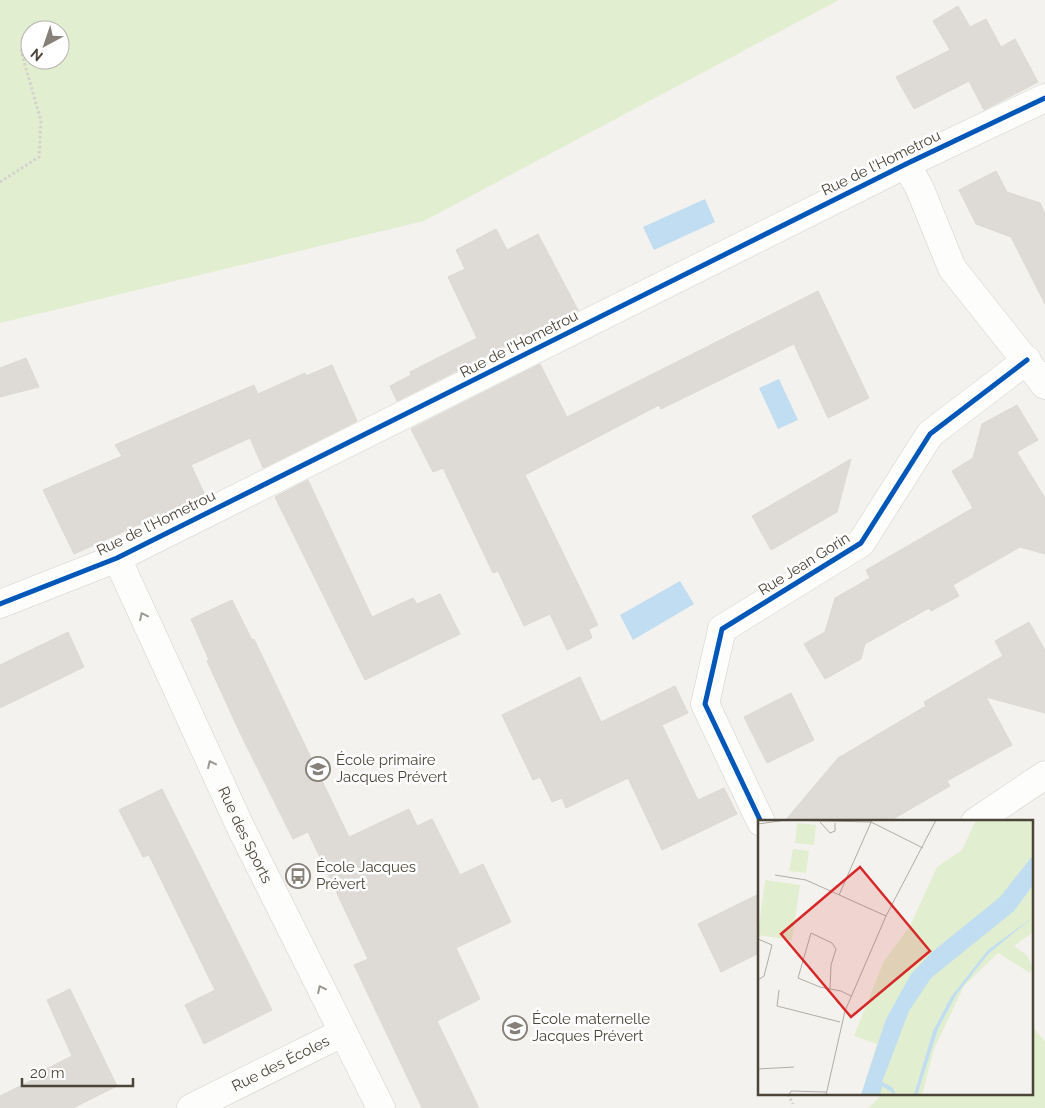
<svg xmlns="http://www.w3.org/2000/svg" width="1045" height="1108" viewBox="0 0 1045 1108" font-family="Raleway,sans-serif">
	<rect width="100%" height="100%" fill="#f4f2ee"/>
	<g fill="#e1eecf" fill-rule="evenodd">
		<path d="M0,0H839L424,221L0,323ZM30,30H60V60H30Z"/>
		<polygon points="1031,1026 1045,1041 1045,1108 868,1108 883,1094 1031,1094"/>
	</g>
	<g fill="#c0ddf1">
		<polygon points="705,199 715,222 654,250 643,227"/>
		<polygon points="779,379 798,420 778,429 759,388"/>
		<polygon points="680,581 694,604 633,640 620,615"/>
	</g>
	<g fill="#dedbd6" stroke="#dcd9d4">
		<polygon points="958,6 970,27 986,19 1001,47 1015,39 1038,82 984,110 969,81 914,109 896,77 950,50 933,21"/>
		<polygon points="996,171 1007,192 1040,203 1045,214 1045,304 1011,237 976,224 959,190"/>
		<polygon points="496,229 507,250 538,234 578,310 397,401 390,386 411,375 410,372 477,338 448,277 465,269 456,250"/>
		<polygon points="818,291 869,398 828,418 794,344 661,409 659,405 525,475 598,625 589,629 592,638 567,650 550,614 524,626 498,571 493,573 443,468 433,472 411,429 540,364 567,417"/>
		<polygon points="26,358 39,387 0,397 0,368"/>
		<polygon points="332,365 357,421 263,468 250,438 191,465 205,495 74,554 43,490 122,456 115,445 254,385 258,394 305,373 306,376"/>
		<polygon points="1017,405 1038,440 1017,452 1045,498 1045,554 1020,547 953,585 959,596 931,611 929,608 865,644 861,659 825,679 804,644 825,632 835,598 870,578 866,570 973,508 952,471 973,458 982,424"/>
		<polygon points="851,459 837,512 771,550 752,516"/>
		<polygon points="308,480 372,617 413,598 417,604 440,594 460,634 365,680 275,497"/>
		<polygon points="232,600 252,640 254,639 349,837 409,809 417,826 432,819 460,875 483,864 511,922 456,948 480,999 437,1021 479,1108 422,1108 354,965 368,959 308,832 293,839 241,735 207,661 209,660 191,619"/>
		<polygon points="1029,622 1045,650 1045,713 986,697 1012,745 947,781 950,786 888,822 784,822 838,758 926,706 924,702 1003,656 995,641"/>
		<polygon points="68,632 84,667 0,708 0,665"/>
		<polygon points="580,677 601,722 675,686 688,713 662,725 698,800 724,788 737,814 662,850 628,778 566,808 562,798 552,802 540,777 533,780 502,715"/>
		<polygon points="791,693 814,740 767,763 744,717"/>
		<polygon points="162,789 272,1010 204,1044 185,1005 215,990 149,855 143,857 119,810"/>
		<polygon points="759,894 759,953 721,972 698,924"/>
		<polygon points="70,989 117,1086 73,1108 0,1108 0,1096 38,1077 36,1074 72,1056 47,1000"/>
	</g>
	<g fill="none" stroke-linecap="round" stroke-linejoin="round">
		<defs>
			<g id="minor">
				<polyline points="906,164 920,189 952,268 1045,385"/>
				<path id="s1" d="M117,558L240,826L381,1108"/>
				<polyline points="761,822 705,704 722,629 861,543 930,434 1027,360"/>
				<polyline points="975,822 1045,775"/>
				<path id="s2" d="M191,1108L342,1033"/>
			</g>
			<polyline id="tertiary" points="0,604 117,558 906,164 1045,98"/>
		</defs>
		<use href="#minor" stroke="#d2d0cb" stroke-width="29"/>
		<use href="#tertiary" stroke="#d2d0cb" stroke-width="29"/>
		<g stroke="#d3d2cc" stroke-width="3" stroke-dasharray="2.5 2.5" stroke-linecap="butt">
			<polyline points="0,182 39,157 41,121 21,51 30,43"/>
			<polyline points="788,1094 793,1104"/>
		</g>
		<use href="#minor" stroke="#fdfdfc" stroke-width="28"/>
		<use href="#tertiary" stroke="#fdfdfc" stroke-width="28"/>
		<defs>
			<g id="cycleway">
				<polyline points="0,604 117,558 906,164 1045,98"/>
				<polyline points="761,822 705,704 722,629 861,543 930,434 1027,360"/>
			</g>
		</defs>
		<use href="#cycleway" stroke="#fff" stroke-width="8"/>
		<use href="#cycleway" stroke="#0057b8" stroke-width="5"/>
	</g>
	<defs><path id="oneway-chevron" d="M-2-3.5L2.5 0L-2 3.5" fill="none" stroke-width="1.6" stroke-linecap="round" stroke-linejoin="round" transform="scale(1.25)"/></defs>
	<g stroke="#9b9791">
		<use href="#oneway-chevron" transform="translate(143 616) rotate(-115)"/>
		<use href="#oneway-chevron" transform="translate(211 764) rotate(-115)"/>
		<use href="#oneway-chevron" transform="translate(321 989) rotate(-116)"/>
	</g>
	<defs>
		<symbol id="school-ring" viewBox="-11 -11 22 22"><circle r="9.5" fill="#fff" stroke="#868178" stroke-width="1.5"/><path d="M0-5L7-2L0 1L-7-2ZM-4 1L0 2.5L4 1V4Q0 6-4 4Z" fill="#868178"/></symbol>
		<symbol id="bus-ring" viewBox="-11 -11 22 22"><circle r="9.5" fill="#fff" stroke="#868178" stroke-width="1.5"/><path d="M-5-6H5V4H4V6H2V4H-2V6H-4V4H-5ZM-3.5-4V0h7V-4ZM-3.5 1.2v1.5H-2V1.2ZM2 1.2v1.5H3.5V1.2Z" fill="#868178"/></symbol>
	</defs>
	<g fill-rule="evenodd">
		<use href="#school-ring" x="304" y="755" width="28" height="28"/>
		<use href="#bus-ring" x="284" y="862" width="28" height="28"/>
		<use href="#school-ring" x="501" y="1014" width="28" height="28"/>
	</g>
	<g text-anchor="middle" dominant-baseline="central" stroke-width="5" stroke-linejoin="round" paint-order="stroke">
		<g font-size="15" fill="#4b4439" stroke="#fff">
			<text transform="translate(881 163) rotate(-26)">Rue de l'Hometrou</text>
			<text transform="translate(519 344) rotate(-27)">Rue de l'Hometrou</text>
			<text transform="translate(156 523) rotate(-26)">Rue de l'Hometrou</text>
			<text transform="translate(804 564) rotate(-32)">Rue Jean Gorin</text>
			<text stroke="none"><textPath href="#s1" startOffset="305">Rue des Sports</textPath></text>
			<text stroke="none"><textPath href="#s2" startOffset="100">Rue des Écoles</textPath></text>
		</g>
		<g font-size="15" fill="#4b4439" stroke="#fff" text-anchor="start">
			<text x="336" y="760">École primaire<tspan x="336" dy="17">Jacques Prévert</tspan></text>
			<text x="316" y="867">École Jacques<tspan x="316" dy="17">Prévert</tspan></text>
			<text x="532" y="1019">École maternelle<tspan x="532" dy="17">Jacques Prévert</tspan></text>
		</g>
	</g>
	<g transform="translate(758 820)">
		<rect width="275" height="275" fill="#f4f2ee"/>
		<path d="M218,0H275V112L256,126L269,135L275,148L272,153L240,133L206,166L176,229L164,275H103L119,224L96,216L126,141L152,106L179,47L204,30ZM39,3L58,5L56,25L37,23ZM35,29L51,31L48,53L31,51ZM7,60L42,65L34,120L0,115Z" fill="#e1eecf"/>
		<path d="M275,35V65L256,91L173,158L151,191L124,262L134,267L138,275L124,266L122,275H103L128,199L153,154L174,132L242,77ZM275,97L230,134L198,175L180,209L159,275H156L175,211L193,177L230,130Z" fill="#c0ddf1"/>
		<path fill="none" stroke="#b0aca6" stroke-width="1" d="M62,2L72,13L77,11V3M0,4L28,0L113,2L165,28M17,55L48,60L128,96M81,75L114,0M0,119L14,125L6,156L0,160M72,169L73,145L78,129L74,123L53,113L40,158L62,167L72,169L83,171L93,176M21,170L19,186L82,202M0,249L36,247M31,275L33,271L68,272M68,275L87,191L128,96L178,0"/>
		<path fill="#d62828" fill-opacity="0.15" stroke="#d62828" stroke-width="2.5" d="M102,47L172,131L93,197L23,114Z"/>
		<rect width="275" height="275" fill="none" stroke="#4b4439" stroke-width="2.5"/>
	</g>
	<g transform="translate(45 45) rotate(220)"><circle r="24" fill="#ffffff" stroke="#b7b4b0"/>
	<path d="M0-4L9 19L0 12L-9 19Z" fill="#868178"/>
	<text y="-8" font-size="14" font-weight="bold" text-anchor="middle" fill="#4b4439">N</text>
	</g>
	<path d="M22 1078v8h111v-8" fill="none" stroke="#4b4439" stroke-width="2.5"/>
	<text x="30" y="1078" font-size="15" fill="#4b4439" stroke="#ffffff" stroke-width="4" paint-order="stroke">20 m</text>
</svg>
